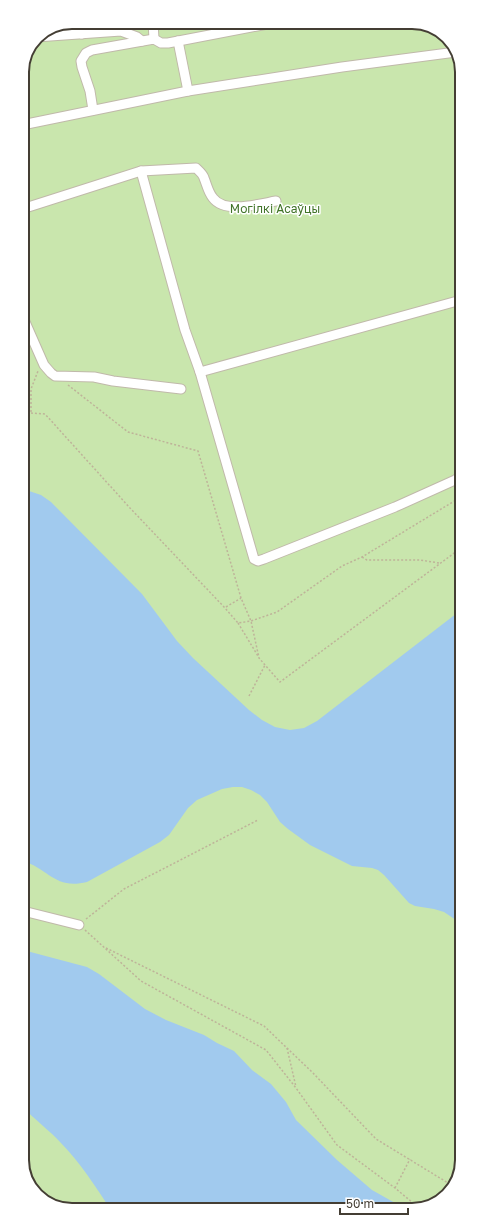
<svg xmlns="http://www.w3.org/2000/svg" width="484" height="1232" viewBox="0 0 484 1232" font-family="'Golos Text',sans-serif">
	<rect width="100%" height="100%" fill="#f2eee4"/>
	<polygon fill="#c9e6ad" points="72,22 416,22 445,34 460,59 462,1161 452,1191 425,1208 68,1210 39,1198 24,1173 22,69 37,36"/>
	<g fill="#a1caee">
		<path d="M23,489L41,495L51,502L142,594L177,641L193,658L249,710L262,720L275,727L290,730L304,728L317,721L461,610L462,924L444,912L434,909L415,906L409,903L384,875L378,870L372,868L352,866L310,845L288,829L280,822L267,802L260,795L251,790L242,787H233L222,789L197,800L188,808L169,835L160,842L87,882C55,890 49,869 23,861Z"/>
		<path d="M23,950L87,967L99,974L145,1009L166,1020L204,1035L217,1043L234,1051L252,1070L271,1084L286,1102L296,1120L337,1160L372,1190L404,1208L111,1210C95,1186 80,1162 60,1142C49,1130 35,1120 24,1108Z"/>
	</g>
	<g fill="none" stroke-linecap="round" stroke-linejoin="round">
		<defs>
			<g id="minor">
				<polyline points="80,22 82,34"/>
				<polyline points="153,22 154,39"/>
				<polyline points="36,37 121,31 137,37 142,41"/>
				<polyline points="178,41 188,91"/>
				<polyline points="93,110 90,91 82,67 81,61 86,53 92,50 154,39 161,43 168,43 278,22"/>
				<polyline points="22,125 188,91 342,67 456,52"/>
				<path d="M141,171L196,168C199,171 203,174 204,178C207,185 208,192 213,198C225,214 259,204 276,201"/>
				<polyline points="22,209 141,171 185,330 200,372 254,559 258,561 264,559 395,507 455,480 461,476"/>
				<polyline points="22,315 44,365 51,373 55,376 94,377 113,381 181,389"/>
				<polyline points="200,372 461,300"/>
				<polyline points="23,911 79,925"/>
			</g>
		</defs>
		<use href="#minor" stroke="#c0b9aa" stroke-width="11"/>
		<g stroke="#beb399" stroke-width="1.5" stroke-dasharray="2 2" stroke-linecap="butt">
			<polyline points="68,385 128,432 198,451 241,598 251,621 259,658 280,682 461,548"/>
			<polyline points="31,412 31,389 38,371"/>
			<polyline points="23,414 31,413 45,414 130,508 225,608 238,623 251,621 277,612 342,566 362,557 461,497"/>
			<polyline points="362,557 367,560 420,560 439,563"/>
			<polyline points="226,607 241,598"/>
			<polyline points="238,623 258,656"/>
			<polyline points="249,696 265,665"/>
			<polyline points="86,919 124,889 258,820"/>
			<polyline points="85,930 141,981 266,1050 296,1088 337,1145 395,1188 419,1208"/>
			<polyline points="106,948 264,1026 313,1073 376,1139 453,1186"/>
			<polyline points="287,1048 296,1087"/>
			<polyline points="395,1188 410,1159"/>
		</g>
		<use href="#minor" stroke="#fff" stroke-width="9"/>
	</g>
	<g text-anchor="middle" dominant-baseline="central" stroke-width="3" stroke-linejoin="round" paint-order="stroke">
		<g font-size="12" fill="#417429" stroke="#fff">
			<text x="275" y="208">Могілкі Асаўцы</text>
		</g>
	</g>
	<path d="M0 0H484V1232H0ZM72 29H412A43 43 0 0 1 455 72V1160A43 43 0 0 1 412 1203H72A43 43 0 0 1 29 1160V72A43 43 0 0 1 72 29Z" fill="#fff" fill-rule="evenodd"/>
	<path fill="none" stroke="#443e34" stroke-width="2" d="M72 29H412A43 43 0 0 1 455 72V1160A43 43 0 0 1 412 1203H72A43 43 0 0 1 29 1160V72A43 43 0 0 1 72 29Z"/>
	<path d="M340 1208v6h68v-6" fill="none" stroke="#443e34" stroke-width="2"/>
	<text x="346" y="1208" font-size="12" fill="#443e34" stroke="#ffffff" stroke-width="3" paint-order="stroke">50 m</text>
</svg>
